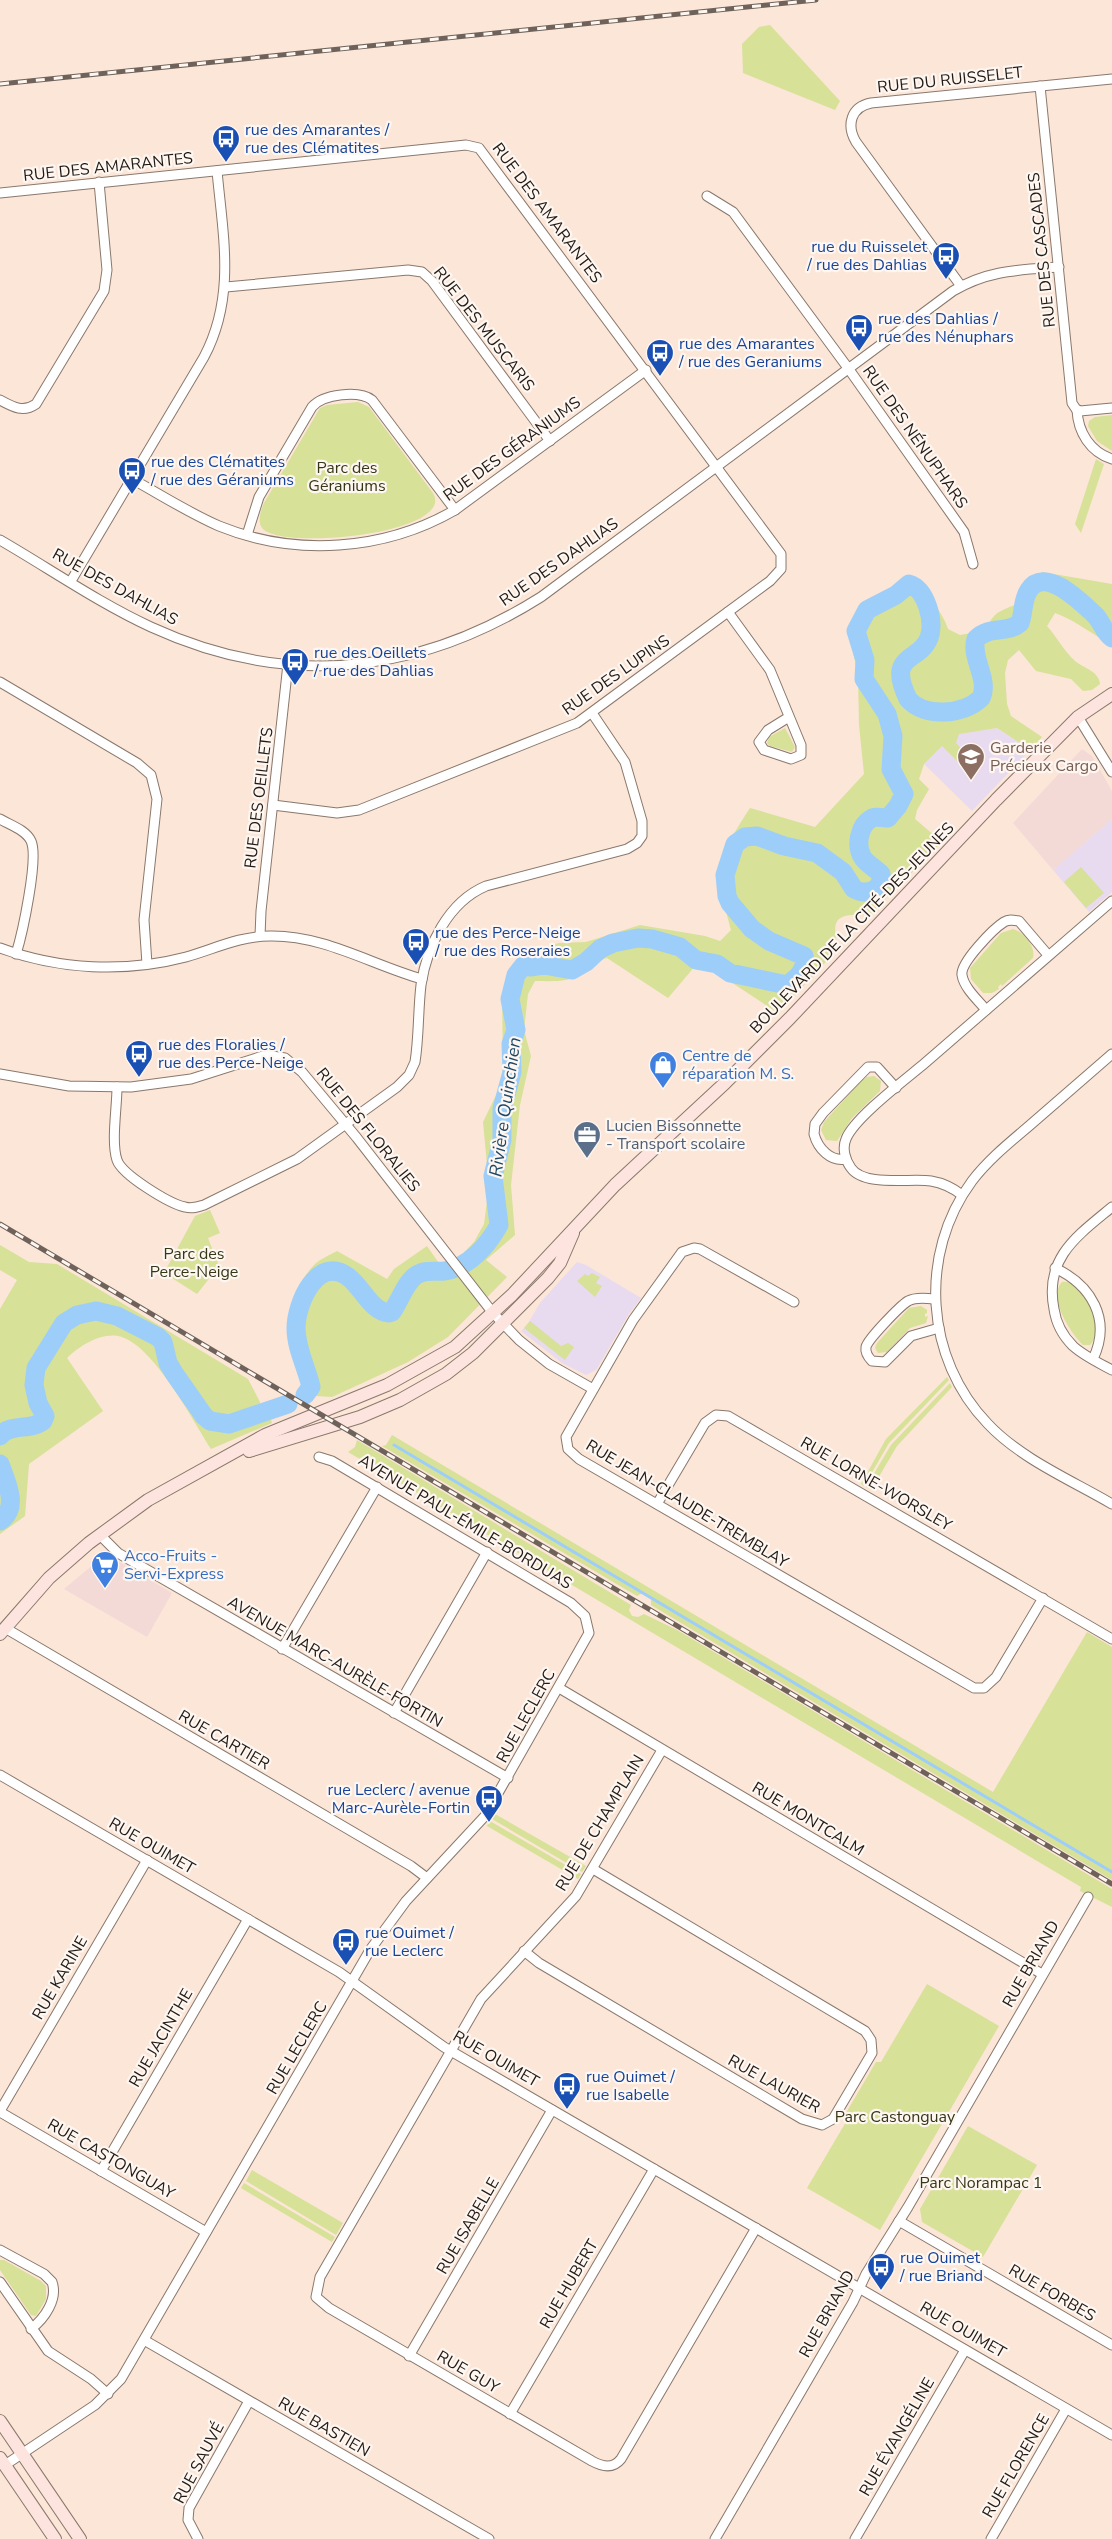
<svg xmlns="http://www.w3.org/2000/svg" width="1112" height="2539" viewBox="0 0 1112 2539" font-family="'Nunito Sans',sans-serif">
	<rect width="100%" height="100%" fill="#fbe6d8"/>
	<g fill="#f4dad6">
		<polygon points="1082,749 1092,756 1112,791 1112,819 1053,870 1013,823"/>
		<polygon points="106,1554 172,1593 147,1637 64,1589"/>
	</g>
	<g fill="#e8dbef">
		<polygon points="997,728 1020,743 1036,744 972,811 924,764 930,757 932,736"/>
		<polygon points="1112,819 1112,892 1089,912 1053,870"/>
		<polygon points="577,1262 586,1265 641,1298 629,1314 596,1370 586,1375 562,1363 521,1331 527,1325 540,1303"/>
	</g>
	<g fill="#d7e198">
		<polygon points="770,25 840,101 835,110 743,73 742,44 759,27"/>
		<path d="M358,402L369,407L433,493C457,534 279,551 262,528C257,521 261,510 264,503L320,408L327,405Z"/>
		<polygon points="1112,415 1112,451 1097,441 1088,426 1089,421 1095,417"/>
		<polygon points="1096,459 1104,464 1081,533 1075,524"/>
		<path d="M1042,572L1112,584V645C1093,635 1075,620 1055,613L1047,626C1056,636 1064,651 1075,661C1083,668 1099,671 1100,684L1092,690L1083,691L1071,679L1036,671L1019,650L1008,660L1005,673L1007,704L1011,716L1042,737L1036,744L1020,743L997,728L959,734L956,743L967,755L959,763L942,746L924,764L919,779L929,789L917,810L915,819L942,842L872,913C862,916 851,914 845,916C827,921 840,941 836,951L778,1013L705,965H696L668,998L607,958C596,961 591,966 583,973C569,983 551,981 535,981L528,994L524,1030L531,1056L520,1105L511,1185L515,1235L486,1260L507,1277L448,1337L408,1362L332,1397L316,1396C311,1390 302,1382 300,1375C286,1339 286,1294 314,1265C320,1259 330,1255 337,1251L387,1279L394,1269L427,1246L441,1266L448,1269L474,1242L484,1224L489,1186L483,1122L499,1089L503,1069L502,995L510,974L531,951L559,943L586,942L640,925L705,936L720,941L731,930C714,868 715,862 750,808L815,827L864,774L859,725L858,675L851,643L852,623L857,610L867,601L883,596L906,582L923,586C931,601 943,613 948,629L960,635L983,631C988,625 993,615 999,612C1017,602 1024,607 1028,583Z"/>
		<polygon points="785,728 795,747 792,752 770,746 767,743 769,737"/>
		<polygon points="1081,867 1104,893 1086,908 1064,882"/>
		<path d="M1013,929C1024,932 1036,947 1033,958L1002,986L1001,984L998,987L999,989L992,993H983L971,979L970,968L1001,933Z"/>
		<polygon points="874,1076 881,1081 880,1091 852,1118 837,1141 826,1140 821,1130 824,1122 862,1080 867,1077"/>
		<polygon points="210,1210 220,1233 208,1238 219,1266 197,1294 164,1273 195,1216"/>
		<path d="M0,1245L29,1262L57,1264L248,1379L260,1402L261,1420H271L272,1423L211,1449C193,1421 152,1342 118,1336C99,1333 80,1346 67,1358L103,1411L29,1464L25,1516L0,1534V1309L17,1280L0,1270Z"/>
		<polygon points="592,1273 600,1277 596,1283 602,1286 595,1297 577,1281 585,1274 588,1276"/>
		<path d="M1062,1282C1084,1279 1106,1330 1090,1345H1083C1071,1334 1047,1297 1062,1282Z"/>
		<polygon points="921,1306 927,1310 927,1313 925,1314 925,1317 928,1316 926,1323 910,1328 887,1352 878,1353 875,1348 877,1343 909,1308"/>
		<polygon points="530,1321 561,1346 568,1343 574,1347 565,1360 524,1328"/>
		<polygon points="947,1377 949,1380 889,1443 864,1486 861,1484 886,1439"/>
		<polygon points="950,1383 952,1387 897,1446 871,1490 866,1487 891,1445"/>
		<polygon points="392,1435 993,1792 1087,1632 1112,1647 1112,1880 651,1605 651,1597 644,1592 637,1596 382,1446 386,1445"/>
		<polygon points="357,1440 631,1605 629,1610 632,1616 638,1617 644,1614 677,1630 1112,1889 1112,1907 1080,1891 1081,1887 348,1452 355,1447"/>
		<polygon points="495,1814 586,1866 582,1872 492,1819"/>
		<polygon points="490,1821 581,1874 578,1879 487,1826"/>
		<polygon points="927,1984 999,2026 880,2230 807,2188 846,2122 843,2118 876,2062 881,2062"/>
		<polygon points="968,2126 1037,2165 983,2257 922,2222 920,2209"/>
		<polygon points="252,2170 343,2223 336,2235 246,2181"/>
		<polygon points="244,2183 335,2237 332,2242 241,2188"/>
		<polygon points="0,2260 4,2260 41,2281 46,2286 46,2299 36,2316 31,2315 0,2270"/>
	</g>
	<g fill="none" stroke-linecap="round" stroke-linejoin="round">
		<polyline stroke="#9dcef9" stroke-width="3" points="394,1445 1112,1872"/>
		<g stroke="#9dcef9" stroke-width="19">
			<path d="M305,1395L311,1387C307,1368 296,1349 296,1328C296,1304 317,1255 347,1276C362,1286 370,1311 389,1313L392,1312C400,1301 404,1285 415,1276C425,1269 434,1272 445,1271C469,1267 488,1245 499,1225L493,1176L502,1140V1109L512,1072L511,1044L516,1030L510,999L516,975L523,966L532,967L544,965L572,970L586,962L600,949L613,943L638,938L652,939L680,947L696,960L717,964L730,973L787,985C797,978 807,970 804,956L769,941L752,929L730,903L727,896L725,875L735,844L745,837L757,836L784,846L817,853L843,872L854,889C867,896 883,890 881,874C875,868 867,864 863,858C855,846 859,825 872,818C877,816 883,818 888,818L898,806L904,794L891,769L893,736L887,714L864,679L865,660L856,631L867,610L896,595L909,584C926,589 935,621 929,638C919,663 886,653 908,699C924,718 964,715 981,698C990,679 970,658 976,639C990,625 1007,634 1020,623C1024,613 1022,600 1029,590C1045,565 1082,603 1096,616C1102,623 1104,632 1112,638"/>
			<path d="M0,1436C9,1423 31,1431 43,1421L45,1416L38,1403L34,1385L36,1368L64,1323L77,1315L96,1311L117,1316L158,1337L163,1342L168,1363L174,1373L204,1416L210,1421L229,1424L288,1404"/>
			<path d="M0,1464C6,1481 20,1508 0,1521"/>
		</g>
		<defs>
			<g id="minor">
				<polyline points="1040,86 1072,403 1076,409 1080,411 1112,408"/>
				<polyline points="0,193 466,145 479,148 781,554 781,569 770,581 577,723 359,810 337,813 273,805"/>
				<polyline points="707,196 733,212 848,368 964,532 973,564"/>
				<path d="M961,286L856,142C846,125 851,107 871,103L1112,79"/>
				<polyline points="226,287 408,270 422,272 432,281 550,441"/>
				<path d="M0,400C13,407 23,413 36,404L104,291L107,270L99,182"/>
				<path d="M1077,410C1078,432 1090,452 1112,459"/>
				<path d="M132,479C161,495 189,513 219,526C295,557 384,551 455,510L646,370"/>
				<path d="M247,535L259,497L312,407C323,394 359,390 372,400L455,510"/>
				<path d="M0,540C50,569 99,603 151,627C286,689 417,675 541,597L953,291C988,270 1019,270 1059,267"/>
				<path d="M71,581L204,357C236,297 223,236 217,171"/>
				<polyline points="728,612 770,670 801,745 801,755 791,759 764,750 759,742 768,730 789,717"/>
				<polyline points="0,682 137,763 151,775 157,799 144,920 147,964"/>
				<polyline points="1078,717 1112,772"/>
				<path d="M0,819C10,825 26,830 31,841C39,858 22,935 16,954"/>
				<polyline points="260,936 261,911 288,664"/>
				<path d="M0,948C59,970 125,973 186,957C214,949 240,936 270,936C324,935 372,965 422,979"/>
				<path d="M986,1010C978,1000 964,988 962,975C960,963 993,929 1004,922C1009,919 1013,920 1019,921L1048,955"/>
				<path d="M1112,1054C1084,1078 1057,1102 1029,1126C1009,1143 988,1160 972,1181C918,1254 925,1359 988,1424C1021,1459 1071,1480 1112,1504"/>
				<polyline points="0,1074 69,1086 131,1087 191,1079 266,1055 285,1058 302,1072 357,1138 493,1313 519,1340 549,1364 593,1389"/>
				<path d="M117,1087C117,1108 111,1142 117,1160C122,1175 170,1204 185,1207C192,1209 198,1207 204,1205L297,1159L397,1087L409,1075L415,1062C419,1037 418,1010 421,985C427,946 448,902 486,886L627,849L637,843L642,836V821L625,762L592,713"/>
				<path d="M846,1159C831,1162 818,1149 814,1134L815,1124L823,1113L868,1067H877L896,1088"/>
				<path d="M962,1195C953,1188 943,1183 931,1181C911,1178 864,1187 851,1168C845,1160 842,1148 846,1139C854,1118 906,1079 925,1063C987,1009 1049,955 1112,901"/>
				<path d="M1112,1207C1077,1236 1044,1258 1054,1309C1056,1323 1063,1336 1073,1346C1084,1356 1099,1363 1112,1370"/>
				<path d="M1055,1268C1091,1285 1112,1319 1093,1359"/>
				<path d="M934,1299C926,1298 915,1297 908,1301C900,1306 868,1339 866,1347C865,1353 868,1357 872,1361L885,1362L911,1336L939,1328"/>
				<polyline points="794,1302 700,1249 694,1248 682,1252 633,1320 566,1437 568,1449 579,1459 974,1688 984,1688 996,1677 1043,1598"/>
				<polyline points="657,1504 705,1423 716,1415 728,1416 1112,1639"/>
				<polyline points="100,1535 118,1553 508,1778"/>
				<polyline points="5,1628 411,1866 427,1878"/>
				<polyline points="282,1649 377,1487"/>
				<polyline points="559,1688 1042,1974"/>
				<polyline points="394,1713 487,1552"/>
				<path d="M662,1750L576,1896L481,1999L320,2277L316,2297L329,2308L592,2461C603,2467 613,2469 621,2459L756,2228"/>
				<polyline points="0,1775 339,1972 444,2047 1112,2435"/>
				<polyline points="524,1951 539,1963 802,2119 822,2125 833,2119 872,2053 871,2040 865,2031 593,1869"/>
				<polyline points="0,2111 147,1860"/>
				<polyline points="0,2112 206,2232"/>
				<polyline points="101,2171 248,1919"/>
				<polyline points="899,2221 1112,2345"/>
				<path d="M0,2250L44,2274L52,2282C58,2299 45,2318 31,2329"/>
				<polyline points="0,2282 48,2351 91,2379 108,2394"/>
				<polyline points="144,2340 489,2539"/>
				<polyline points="409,2356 552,2110"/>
				<polyline points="510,2414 654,2169"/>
				<polyline points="5,2465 95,2405 121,2379 370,1950 406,1901 485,1816 589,1633 585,1616 571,1603 332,1461 319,1457"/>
				<polyline points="198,2539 188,2520 189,2508 249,2401"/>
				<polyline points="715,2539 853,2302 866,2274 908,2207 1088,1897"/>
				<polyline points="855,2539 965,2350"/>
				<polyline points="991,2539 1066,2409"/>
			</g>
			<g id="secondary">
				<polyline points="249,1451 360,1417 400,1400 446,1374 473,1353 548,1278 560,1263 573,1233"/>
				<polyline points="0,1634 49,1578 89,1543 148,1500 265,1435 387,1385 455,1347 512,1295 615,1185 725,1083 790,1018 996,800 1078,717 1112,694"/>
				<polyline points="0,2421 80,2539"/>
				<polyline points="0,2458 55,2539"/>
			</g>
		</defs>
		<use href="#minor" stroke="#8a786c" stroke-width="11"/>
		<use href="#secondary" stroke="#8a786c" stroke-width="14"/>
		<use href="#minor" stroke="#fff" stroke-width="9"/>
		<use href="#secondary" stroke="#fde4df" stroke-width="12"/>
		<defs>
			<g id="rail">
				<polyline points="0,84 816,0"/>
				<polyline points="0,1224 1112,1884"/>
			</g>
		</defs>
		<use href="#rail" stroke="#6e625a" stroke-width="5"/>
		<use href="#rail" stroke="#fef6f0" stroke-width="3" stroke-dasharray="9" stroke-linecap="butt"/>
	</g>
	<defs>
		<symbol id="bus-pin" viewBox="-11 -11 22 30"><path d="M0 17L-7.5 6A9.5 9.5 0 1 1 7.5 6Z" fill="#1a4fb4" stroke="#fef6f0"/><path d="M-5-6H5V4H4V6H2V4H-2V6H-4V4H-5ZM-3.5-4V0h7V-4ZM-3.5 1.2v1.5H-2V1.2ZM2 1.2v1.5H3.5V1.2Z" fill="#fff"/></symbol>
		<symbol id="school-pin" viewBox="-11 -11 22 30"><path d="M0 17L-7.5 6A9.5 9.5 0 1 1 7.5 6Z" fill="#8d6e63" stroke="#fef6f0"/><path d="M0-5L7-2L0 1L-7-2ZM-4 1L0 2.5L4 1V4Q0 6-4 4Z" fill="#fff"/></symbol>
		<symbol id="shop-pin" viewBox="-11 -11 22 30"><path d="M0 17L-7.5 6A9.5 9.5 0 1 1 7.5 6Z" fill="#3f7fe0" stroke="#fef6f0"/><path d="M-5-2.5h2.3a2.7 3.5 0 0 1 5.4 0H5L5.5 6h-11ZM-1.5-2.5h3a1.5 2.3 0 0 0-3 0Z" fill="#fff"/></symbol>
		<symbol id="office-pin" viewBox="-11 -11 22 30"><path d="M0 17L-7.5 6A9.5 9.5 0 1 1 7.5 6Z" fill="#5c6f8a" stroke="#fef6f0"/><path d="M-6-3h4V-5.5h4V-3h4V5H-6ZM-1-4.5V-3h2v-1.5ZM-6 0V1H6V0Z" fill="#fff"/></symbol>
		<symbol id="supermarket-pin" viewBox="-11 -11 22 30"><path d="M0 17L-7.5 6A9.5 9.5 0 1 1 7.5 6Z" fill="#3f7fe0" stroke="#fef6f0"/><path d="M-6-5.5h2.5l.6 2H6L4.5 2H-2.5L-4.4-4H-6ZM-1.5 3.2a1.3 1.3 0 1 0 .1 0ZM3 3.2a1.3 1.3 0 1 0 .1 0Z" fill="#fff"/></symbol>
	</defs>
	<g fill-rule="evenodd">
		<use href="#bus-pin" x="210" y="123" width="32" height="43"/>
		<use href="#bus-pin" x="930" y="240" width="32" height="43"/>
		<use href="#bus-pin" x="843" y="312" width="32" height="43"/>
		<use href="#bus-pin" x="644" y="337" width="32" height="43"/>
		<use href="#bus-pin" x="116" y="455" width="32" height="43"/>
		<use href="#bus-pin" x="279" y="646" width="32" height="43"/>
		<use href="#school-pin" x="955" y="741" width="32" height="43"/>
		<use href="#bus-pin" x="400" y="926" width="32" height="43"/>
		<use href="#bus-pin" x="123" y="1038" width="32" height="43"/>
		<use href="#shop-pin" x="647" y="1049" width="32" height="43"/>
		<use href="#office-pin" x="571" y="1119" width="32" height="43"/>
		<use href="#supermarket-pin" x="89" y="1549" width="32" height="43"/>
		<use href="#bus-pin" x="473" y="1783" width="32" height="43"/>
		<use href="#bus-pin" x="330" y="1926" width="32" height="43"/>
		<use href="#bus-pin" x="551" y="2070" width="32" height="43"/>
		<use href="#bus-pin" x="865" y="2251" width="32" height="43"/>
	</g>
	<g text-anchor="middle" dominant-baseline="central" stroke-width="4.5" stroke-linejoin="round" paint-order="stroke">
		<g font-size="16" fill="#201914" stroke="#fef6f0">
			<text transform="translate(950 80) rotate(-6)">RUE DU RUISSELET</text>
			<text transform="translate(108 167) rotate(-6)">RUE DES AMARANTES</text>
			<text transform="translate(547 213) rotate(53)">RUE DES AMARANTES</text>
			<text transform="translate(1042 250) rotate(-96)">RUE DES CASCADES</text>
			<text transform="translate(484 329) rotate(52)">RUE DES MUSCARIS</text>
			<text transform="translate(915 437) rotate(55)">RUE DES NÉNUPHARS</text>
			<text transform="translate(512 449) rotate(-36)">RUE DES GÉRANIUMS</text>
			<text transform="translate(559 562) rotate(-35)">RUE DES DAHLIAS</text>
			<text transform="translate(115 587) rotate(29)">RUE DES DAHLIAS</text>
			<text transform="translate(616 675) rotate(-35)">RUE DES LUPINS</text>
			<text transform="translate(259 798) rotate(-83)">RUE DES OEILLETS</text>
			<text transform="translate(852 928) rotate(-46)">BOULEVARD DE LA CITÉ-DES-JEUNES</text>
			<text transform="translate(368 1130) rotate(51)">RUE DES FLORALIES</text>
			<text transform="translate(876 1484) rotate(30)">RUE LORNE-WORSLEY</text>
			<text transform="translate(687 1504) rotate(31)">RUE JEAN-CLAUDE-TREMBLAY</text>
			<text transform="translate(465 1522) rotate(31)">AVENUE PAUL-ÉMILE-BORDUAS</text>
			<text transform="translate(335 1662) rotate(30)">AVENUE MARC-AURÈLE-FORTIN</text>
			<text transform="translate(526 1716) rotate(-61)">RUE LECLERC</text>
			<text transform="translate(224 1740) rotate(30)">RUE CARTIER</text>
			<text transform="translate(808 1819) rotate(31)">RUE MONTCALM</text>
			<text transform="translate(600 1823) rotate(-59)">RUE DE CHAMPLAIN</text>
			<text transform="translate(152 1846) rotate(30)">RUE OUIMET</text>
			<text transform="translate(1031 1964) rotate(-60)">RUE BRIAND</text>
			<text transform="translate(60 1978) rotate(-60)">RUE KARINE</text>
			<text transform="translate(161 2038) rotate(-60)">RUE JACINTHE</text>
			<text transform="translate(297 2048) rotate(-60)">RUE LECLERC</text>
			<text transform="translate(496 2059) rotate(30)">RUE OUIMET</text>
			<text transform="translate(774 2084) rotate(29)">RUE LAURIER</text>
			<text transform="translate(111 2159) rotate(30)">RUE CASTONGUAY</text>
			<text transform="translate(468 2226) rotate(-60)">RUE ISABELLE</text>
			<text transform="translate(569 2284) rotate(-60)">RUE HUBERT</text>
			<text transform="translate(1052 2293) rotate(30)">RUE FORBES</text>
			<text transform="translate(827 2314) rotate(-61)">RUE BRIAND</text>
			<text transform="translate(963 2330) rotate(30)">RUE OUIMET</text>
			<text transform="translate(468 2372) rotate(30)">RUE GUY</text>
			<text transform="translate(324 2427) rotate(30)">RUE BASTIEN</text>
			<text transform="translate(897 2437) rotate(-60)">RUE ÉVANGÉLINE</text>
			<text transform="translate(199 2463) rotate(-62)">RUE SAUVÉ</text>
			<text transform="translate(1016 2466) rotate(-60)">RUE FLORENCE</text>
		</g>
		<g font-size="16" fill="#164399" stroke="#fef6f0" text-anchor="start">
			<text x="245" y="130">rue des Amarantes /<tspan x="245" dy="18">rue des Clématites</tspan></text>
			<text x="927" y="247" text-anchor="end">rue du Ruisselet<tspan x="927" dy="18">/ rue des Dahlias</tspan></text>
			<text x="878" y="319">rue des Dahlias /<tspan x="878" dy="18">rue des Nénuphars</tspan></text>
			<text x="679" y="344">rue des Amarantes<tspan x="679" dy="18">/ rue des Geraniums</tspan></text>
			<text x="151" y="462">rue des Clématites<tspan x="151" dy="18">/ rue des Géraniums</tspan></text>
			<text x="314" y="653">rue des Oeillets<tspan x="314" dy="18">/ rue des Dahlias</tspan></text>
			<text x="435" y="933">rue des Perce-Neige<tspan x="435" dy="18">/ rue des Roseraies</tspan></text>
			<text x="158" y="1045">rue des Floralies /<tspan x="158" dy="18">rue des Perce-Neige</tspan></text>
			<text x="470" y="1790" text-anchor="end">rue Leclerc / avenue<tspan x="470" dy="18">Marc-Aurèle-Fortin</tspan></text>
			<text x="365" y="1933">rue Ouimet /<tspan x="365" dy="18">rue Leclerc</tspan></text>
			<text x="586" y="2077">rue Ouimet /<tspan x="586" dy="18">rue Isabelle</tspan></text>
			<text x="900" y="2258">rue Ouimet<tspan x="900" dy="18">/ rue Briand</tspan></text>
		</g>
		<g font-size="16" fill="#343817" stroke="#fef6f0">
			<text x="347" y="468">Parc des<tspan x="347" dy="18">Géraniums</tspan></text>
			<text x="194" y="1254">Parc des<tspan x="194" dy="18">Perce-Neige</tspan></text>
			<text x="895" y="2117">Parc Castonguay</text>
			<text x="981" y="2183">Parc Norampac 1</text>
		</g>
		<g font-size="16" fill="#785e54" stroke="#fef6f0" text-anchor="start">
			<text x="990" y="748">Garderie<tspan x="990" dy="18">Précieux Cargo</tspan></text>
		</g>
		<g font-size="16" fill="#366cbe" stroke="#fef6f0" text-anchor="start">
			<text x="682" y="1056">Centre de<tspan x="682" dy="18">réparation M. S.</tspan></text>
			<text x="124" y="1556">Acco-Fruits -<tspan x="124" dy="18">Servi-Express</tspan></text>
		</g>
		<g font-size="16" fill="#4e5e75" stroke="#fef6f0" text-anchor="start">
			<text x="606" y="1126">Lucien Bissonnette<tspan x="606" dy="18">- Transport scolaire</tspan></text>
		</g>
		<g font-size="18" font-style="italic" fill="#1a476a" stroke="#fef6f0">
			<text transform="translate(505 1107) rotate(-82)">Rivière Quinchien</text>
		</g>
	</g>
</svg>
